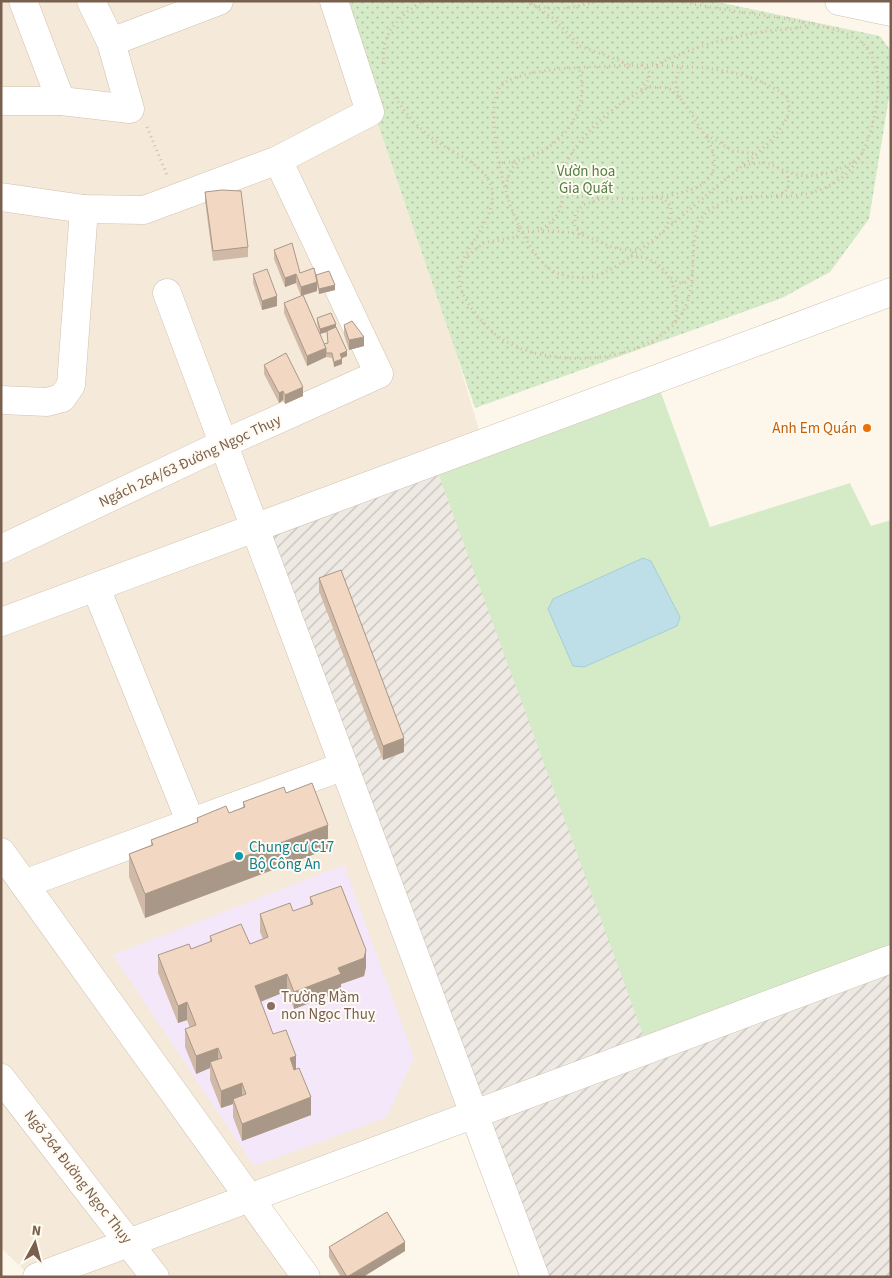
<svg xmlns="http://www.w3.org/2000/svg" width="892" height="1278" viewBox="0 0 892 1278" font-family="'Source Sans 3',sans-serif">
	<defs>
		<pattern id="industrial-furrows" width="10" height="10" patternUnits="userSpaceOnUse" patternTransform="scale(1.25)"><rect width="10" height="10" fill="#eee9e3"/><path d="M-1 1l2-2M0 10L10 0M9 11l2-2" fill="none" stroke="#c6c0ba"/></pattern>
		<pattern id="park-dots" width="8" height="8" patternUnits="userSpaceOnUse" patternTransform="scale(1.25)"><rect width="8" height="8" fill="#d5ebc8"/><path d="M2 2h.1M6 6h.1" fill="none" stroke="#b2c2a5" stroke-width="1.8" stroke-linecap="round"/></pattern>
	</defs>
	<rect width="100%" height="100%" fill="#fdf7eb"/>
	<polygon fill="#f5ead9" points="1,1 351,1 483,443 474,1114 251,1197 306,1277 31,1277 1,1248"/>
	<polygon fill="url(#industrial-furrows)" points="434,462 891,949 891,1277 535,1277 255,528"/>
	<polygon fill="#f4e7fa" points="344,865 414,1057 387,1117 254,1166 113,955"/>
	<polygon fill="#d5ebc8" points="656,379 710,527 850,483 871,526 891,520 891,949 645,1040 434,462"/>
	<polygon fill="url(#park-dots)" points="336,1 713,1 880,36 891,51 891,85 869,219 830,272 782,298 475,408"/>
	<polygon fill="#bedfe7" stroke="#a4ced9" points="643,558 651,561 680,617 677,626 584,667 573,666 548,609 553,599"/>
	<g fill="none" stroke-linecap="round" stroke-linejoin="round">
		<defs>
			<g id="minor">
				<polyline points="23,1 61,101 130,109 111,42 91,1"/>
				<polyline points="839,1 891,12"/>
				<polyline points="111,42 219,1"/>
				<polyline points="1,101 61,101"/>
				<polyline points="1,197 84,209 144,210 278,160 370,112 334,1"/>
				<polyline points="167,293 535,1277"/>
				<polyline points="1,400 47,402 62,398 71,385 84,209"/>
				<polyline points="1,549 223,444 379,374 278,160"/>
				<polyline points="96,588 191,823"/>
				<polyline points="1,622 891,292"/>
				<polyline points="1,852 306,1277"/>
				<polyline points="24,884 344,766"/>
				<polyline points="1,1078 155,1277"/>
				<polyline points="37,1277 891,959"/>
			</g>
		</defs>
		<use href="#minor" stroke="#d0c0af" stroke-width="29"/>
		<g stroke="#d8bca4" stroke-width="3" stroke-dasharray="1 4" stroke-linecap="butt">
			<path d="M525,1C549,14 573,8 597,1"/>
			<polyline points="531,4 553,18 580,46 628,64"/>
			<path d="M384,64C380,34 399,15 423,1"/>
			<path d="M632,65C683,66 745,64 787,97C788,101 790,107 789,111C783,137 742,166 722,182C695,204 622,272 591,277C576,279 556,276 545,265C528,249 512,214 506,192C499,171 485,101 502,85C522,66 603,67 632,65Z"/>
			<polyline points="641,65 650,73 649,79 641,90"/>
			<path d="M656,65C688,49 724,38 760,32C777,29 794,31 810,24"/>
			<path d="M650,87L668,88C683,97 692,115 701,129C711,144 721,162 709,178C691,203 593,202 566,193L560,184C562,148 618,99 650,87Z"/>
			<path d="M393,93C402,110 414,123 428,135C445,150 485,163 491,186C502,225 445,255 463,294C472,312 490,333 507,342C551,367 631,364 669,329C709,294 680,238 706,213C737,185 786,205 822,189C852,177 866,153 873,122C879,98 883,64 863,44C839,18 723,14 683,1"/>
			<path d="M680,97C674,86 674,75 683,66"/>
			<polyline points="147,127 167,175"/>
			<polyline points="707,135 733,151 755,154"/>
			<path d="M499,163C549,161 594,120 579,68"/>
			<path d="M744,166C771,158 769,166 791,173C814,181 841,171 860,157"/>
			<polyline points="506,186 511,169 518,162"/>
			<polyline points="777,196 785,192 789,185 787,172"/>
			<polyline points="656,197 665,200 671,206 670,219 665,227"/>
			<path d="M541,229C556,221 565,207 561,189"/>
			<path d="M523,232C541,230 561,231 578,234C600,239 615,254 639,249"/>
			<polyline points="581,234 575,226 575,215 583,205 600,199"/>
			<polyline points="468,256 483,243 517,237 520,226"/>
			<path d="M631,256C668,256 681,291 675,323"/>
			<polyline points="671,278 679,283 685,282 694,273"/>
		</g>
		<use href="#minor" stroke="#fff" stroke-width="28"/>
	</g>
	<g fill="#d0baa7">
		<polygon points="205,192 248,247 248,257 213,261 205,201"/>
		<polygon points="274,250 300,273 316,277 335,290 319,294 317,285 317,291 303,295 324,344 328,343 327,332 320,334 317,323 317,318 336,328 347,356 341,358 342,364 334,367 332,358 326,357 307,366 284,313 284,303 301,296 296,283 285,287 274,259"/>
		<polygon points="253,274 277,306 262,310 253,283"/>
		<polygon points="344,325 364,346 349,350 344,335"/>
		<polygon points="264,365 303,396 285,404 283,400 279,403 264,374"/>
		<polygon points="319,578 404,752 383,760 319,591"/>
		<polygon points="286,793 328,849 145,918 129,877 129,854 151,845 151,840 197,822 197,818 229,813 243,807 243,802"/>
		<polygon points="310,897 366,967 364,976 341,984 341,991 294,1009 287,991 260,1002 273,1034 296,1069 311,1115 242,1141 233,1117 233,1104 221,1108 210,1080 210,1068 196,1074 185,1047 185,1029 190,1028 187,1020 178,1023 158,973 158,955 191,949 210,942 210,936 250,944 263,939 260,932 260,914 293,911 310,905"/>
		<polygon points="329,1247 405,1251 363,1277 341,1277 329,1257"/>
	</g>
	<g fill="#a99788">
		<polygon points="296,274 296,283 285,287 285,278"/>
		<polygon points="317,282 317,291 301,296 301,287"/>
		<polygon points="335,285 335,290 319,294 319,289"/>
		<polygon points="277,296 277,306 262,310 262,301"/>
		<polygon points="336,324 336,329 320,334 320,329"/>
		<polygon points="364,337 364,346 349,350 349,340"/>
		<polygon points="326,348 326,357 307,366 307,356"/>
		<polygon points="347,351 347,356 340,359 340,354"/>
		<polygon points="342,359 342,364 334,367 334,362"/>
		<polygon points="303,387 303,396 285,404 285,395"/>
		<polygon points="283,391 283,400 279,403 279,393"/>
		<polygon points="404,738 404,752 383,760 383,746"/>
		<polygon points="328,825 328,849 145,918 145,894"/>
		<polygon points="366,950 366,967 364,976 341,984 341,991 294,1009 294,992 338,968"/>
		<polygon points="287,974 287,991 255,1004 255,986"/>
		<polygon points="187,1002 187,1020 178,1023 178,1006"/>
		<polygon points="218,1048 218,1065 210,1062 210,1068 196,1074 196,1056"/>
		<polygon points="296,1056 296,1074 290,1058"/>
		<polygon points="242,1083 242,1101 233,1099 233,1104 221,1108 221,1091"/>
		<polygon points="311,1097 311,1115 242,1141 242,1124"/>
		<polygon points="405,1242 405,1251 363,1277 348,1277"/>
	</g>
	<g fill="#f2d8c2" stroke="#a99788">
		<polygon points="222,190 241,191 248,247 213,251 205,192"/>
		<polygon points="292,243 300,273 314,268 317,282 301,287 296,274 285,278 274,250"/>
		<polygon points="267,269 277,296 262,301 253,274"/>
		<polygon points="329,271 335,285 319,289 316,275"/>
		<polygon points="303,295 326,348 307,356 284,303"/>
		<polygon points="331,313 336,324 320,329 317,318"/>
		<polygon points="352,321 364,337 349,340 344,325"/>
		<polygon points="336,327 347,351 340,354 342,359 334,362 332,353 326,353 326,348 324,344 328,343 327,331"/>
		<polygon points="286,353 303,387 285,395 283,391 279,393 264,365"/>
		<polygon points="341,570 404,738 383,746 319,578"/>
		<polygon points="312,783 328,825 145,894 129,854 153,845 151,840 198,822 197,818 226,806 229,813 245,807 243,802 284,787 286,793"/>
		<polygon points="341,886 366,950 364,958 338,968 341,974 294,992 287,974 255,986 273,1034 286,1030 296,1056 290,1058 294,1070 299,1068 311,1097 242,1124 233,1099 246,1094 242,1083 221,1091 210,1062 222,1058 218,1048 196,1056 185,1029 196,1025 187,1002 178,1006 158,955 189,944 191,949 212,941 210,936 241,924 250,944 268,937 260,914 290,903 293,911 313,904 310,897"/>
		<polygon points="387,1212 405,1242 347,1277 329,1247"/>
	</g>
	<circle fill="#e8710a" stroke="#fffbf2" stroke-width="2" cx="867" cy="428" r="5"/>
	<circle fill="#0f9aa8" stroke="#fffbf2" stroke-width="2" cx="239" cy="856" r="5"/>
	<circle fill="#8d6e63" stroke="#fffbf2" stroke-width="2" cx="271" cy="1006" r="5"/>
	<g text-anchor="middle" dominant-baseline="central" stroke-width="4" stroke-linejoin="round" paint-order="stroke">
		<g font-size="15" fill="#527f44" stroke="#fffbf2">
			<text x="586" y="171">Vườn hoa<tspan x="586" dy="17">Gia Quất</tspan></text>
		</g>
		<g font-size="15" fill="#c56008" stroke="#fffbf2" text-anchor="end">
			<text x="857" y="428">Anh Em Quán</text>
		</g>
		<g font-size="15" fill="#795f4d" stroke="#fffbf2">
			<text transform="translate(190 461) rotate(-25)">Ngách 264/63 Đường Ngọc Thụy</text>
			<text transform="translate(78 1177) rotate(52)">Ngõ 264 Đường Ngọc Thụy</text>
		</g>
		<g font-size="15" fill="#0d838f" stroke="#fffbf2" text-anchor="start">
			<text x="249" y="847">Chung cư C17<tspan x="249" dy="17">Bộ Công An</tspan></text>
		</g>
		<g font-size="15" fill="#785e54" stroke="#fffbf2" text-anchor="start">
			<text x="281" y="997">Trường Mầm<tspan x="281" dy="17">non Ngọc Thuỵ</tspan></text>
		</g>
	</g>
	<rect width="892" height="1278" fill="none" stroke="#795f4d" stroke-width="5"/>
	<g transform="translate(35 1243) rotate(7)" stroke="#fffbf2" stroke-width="4" paint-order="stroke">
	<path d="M0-4L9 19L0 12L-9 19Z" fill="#795f4d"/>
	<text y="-8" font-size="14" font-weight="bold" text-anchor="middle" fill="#795f4d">N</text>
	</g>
</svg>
